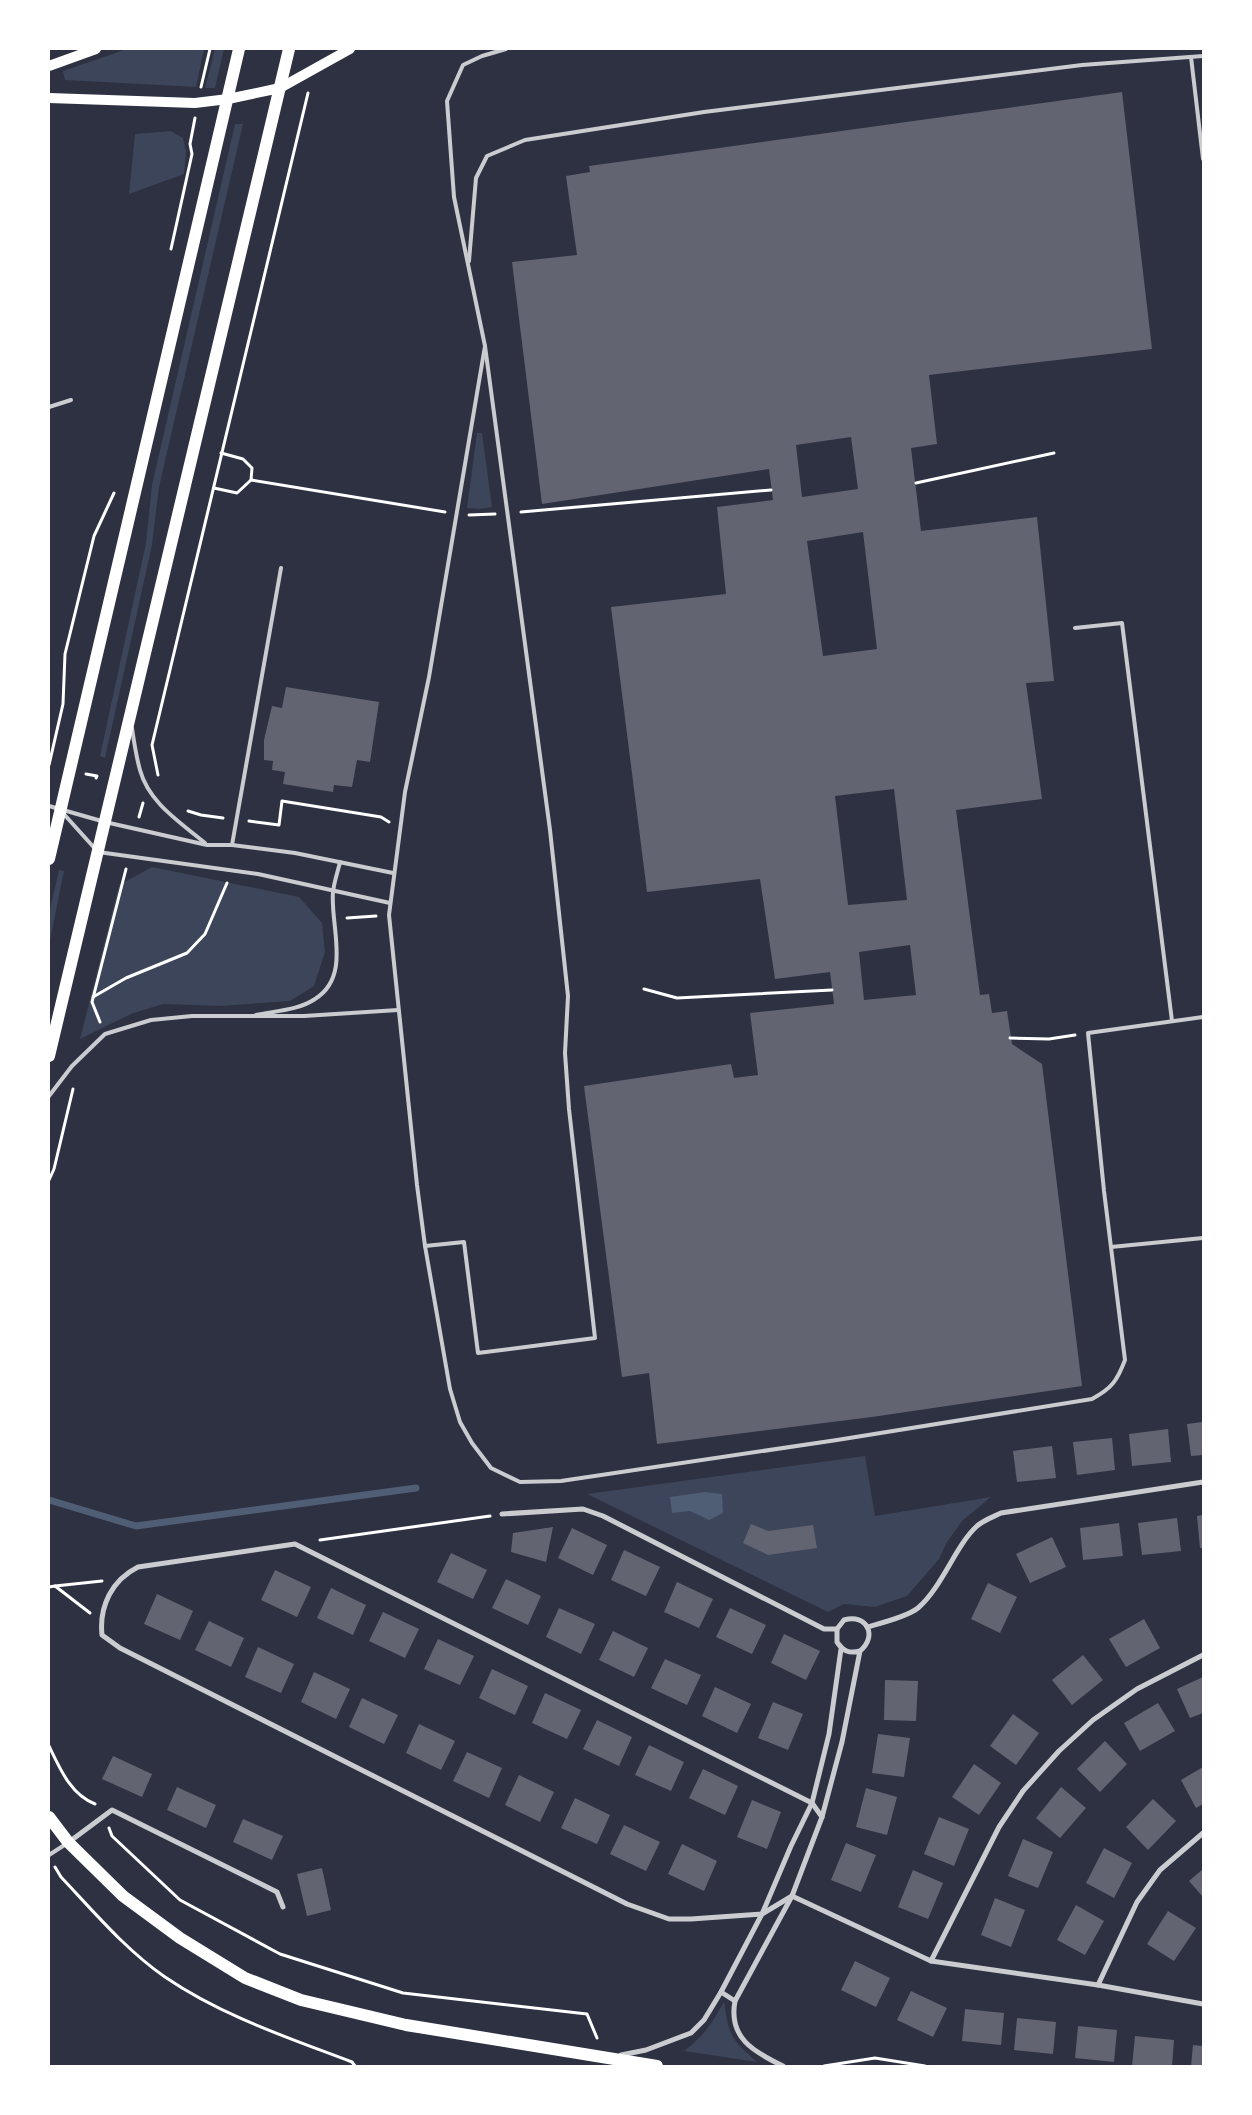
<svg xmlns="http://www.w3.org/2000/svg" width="1252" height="2115" viewBox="0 0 1252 2115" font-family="Commissioner,sans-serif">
	<rect width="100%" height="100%" fill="#2d3142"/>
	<g fill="#3c4559">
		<polygon points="127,49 204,49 196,87 65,80 63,71"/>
		<polygon points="215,49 224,49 215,88 205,88"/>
		<polygon points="235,124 243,124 159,487 152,545 105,758 100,756 146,543 152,485"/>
		<polygon points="171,131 183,138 186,152 184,174 129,194 135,134"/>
		<polygon points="477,433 482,433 492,507 479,509 467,508"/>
		<polygon points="152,867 299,897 322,923 325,952 314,986 290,1001 220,1006 163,1004 131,1014 80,1039 119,885"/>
		<polygon points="59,870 64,871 49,945 49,913"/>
		<polygon points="865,1456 875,1516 991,1497 962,1521 947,1542 939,1559 907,1596 875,1607 844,1604 828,1612 587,1494"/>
		<path d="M724,2002C729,2036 731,2039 757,2062L684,2051C703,2037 713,2022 724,2002Z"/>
	</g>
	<polygon fill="#4f5d75" points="705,1492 722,1494 723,1513 709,1520 690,1511 672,1513 670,1497"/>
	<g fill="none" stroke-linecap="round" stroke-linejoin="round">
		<polyline stroke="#4f5d75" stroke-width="7" points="49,1500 136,1526 416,1488"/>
	</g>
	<g fill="#626471" fill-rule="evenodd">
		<path d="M1122,92L1152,349L929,375L937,444L911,448L921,531L1037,517L1054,681L1026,683L1042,799L956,810L980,995L989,994L992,1013L1007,1011L1012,1044L1042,1064L1082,1386L872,1417L657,1444L649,1373L622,1377L584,1086L731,1064L734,1078L758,1075L750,1013L834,1004L830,972L775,979L760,879L647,892L611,607L726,594L717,507L773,500L769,469L542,504L512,262L577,255L566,176L590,172L589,166ZM851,437L858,489L802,497L796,445ZM863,532L877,649L823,656L807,541ZM894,789L907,900L848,905L835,796ZM910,945L916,995L864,1000L859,952Z"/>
		<polygon points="286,687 379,702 370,762 357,760 352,787 334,785 333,792 283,784 285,772 272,770 273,761 264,760 264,740 272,706 282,708"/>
		<polygon points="1203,1422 1203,1455 1191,1456 1187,1424"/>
		<polygon points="1168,1429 1171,1462 1132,1466 1129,1434"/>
		<polygon points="1112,1438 1115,1470 1077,1475 1073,1442"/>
		<polygon points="1052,1446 1056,1478 1017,1482 1013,1451"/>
		<polygon points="1203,1515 1203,1548 1200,1548 1197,1516"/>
		<polygon points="1177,1518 1181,1551 1142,1555 1138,1523"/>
		<polygon points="1119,1523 1123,1556 1083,1560 1080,1528"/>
		<polygon points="751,1524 768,1531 813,1525 817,1548 768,1555 743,1543"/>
		<polygon points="553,1527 546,1562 511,1552 513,1533"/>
		<polygon points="572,1528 607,1545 593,1575 558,1558"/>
		<polygon points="1052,1537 1066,1567 1030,1583 1016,1554"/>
		<polygon points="624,1550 660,1567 646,1596 611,1580"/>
		<polygon points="451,1553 487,1570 473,1599 437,1582"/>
		<polygon points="275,1570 311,1587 297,1617 261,1600"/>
		<polygon points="506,1579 541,1596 528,1625 492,1608"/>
		<polygon points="677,1582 713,1599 699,1628 664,1612"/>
		<polygon points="988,1583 1017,1597 1000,1633 971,1619"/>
		<polygon points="331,1588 366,1605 353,1635 317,1618"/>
		<polygon points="157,1594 193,1611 180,1640 144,1624"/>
		<polygon points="559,1608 595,1624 581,1654 546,1637"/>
		<polygon points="730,1608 766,1625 752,1654 716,1637"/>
		<polygon points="383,1612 419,1629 405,1658 369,1641"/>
		<polygon points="1144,1619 1160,1648 1126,1667 1109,1639"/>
		<polygon points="209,1621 244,1638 231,1667 195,1650"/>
		<polygon points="613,1631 648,1648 634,1677 599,1660"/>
		<polygon points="784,1634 820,1651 806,1680 771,1663"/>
		<polygon points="438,1639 474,1656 460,1685 424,1669"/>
		<polygon points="258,1647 294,1664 281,1693 245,1677"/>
		<polygon points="1083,1655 1103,1680 1072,1705 1052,1680"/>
		<polygon points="665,1659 701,1675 687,1705 651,1688"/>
		<polygon points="492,1669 528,1686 515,1715 479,1698"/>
		<polygon points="314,1672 350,1689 336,1719 301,1702"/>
		<polygon points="1203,1677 1203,1713 1190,1718 1177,1689"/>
		<polygon points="885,1680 918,1681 916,1721 884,1720"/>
		<polygon points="715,1687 751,1704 737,1733 702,1716"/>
		<polygon points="545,1693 581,1710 567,1739 532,1723"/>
		<polygon points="362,1698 398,1715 384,1744 349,1727"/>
		<polygon points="773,1702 803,1714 788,1750 758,1738"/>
		<polygon points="1158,1703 1175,1731 1140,1751 1124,1723"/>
		<polygon points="1013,1714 1039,1733 1016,1765 990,1746"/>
		<polygon points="597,1720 632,1737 619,1766 583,1749"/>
		<polygon points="419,1724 455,1741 441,1770 406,1753"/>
		<polygon points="878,1734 910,1738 904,1777 872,1773"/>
		<polygon points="1105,1741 1127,1764 1100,1792 1077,1769"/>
		<polygon points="649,1745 684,1762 671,1791 635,1775"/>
		<polygon points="467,1752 502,1768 489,1798 453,1781"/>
		<polygon points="113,1756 152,1774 142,1797 102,1779"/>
		<polygon points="974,1764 1001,1783 979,1815 952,1797"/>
		<polygon points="1203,1767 1203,1804 1196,1808 1181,1780"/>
		<polygon points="703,1769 738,1786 725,1815 689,1798"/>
		<polygon points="519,1775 554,1792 540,1822 505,1805"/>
		<polygon points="177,1787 216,1805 206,1828 167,1810"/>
		<polygon points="1061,1787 1086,1808 1060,1838 1036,1818"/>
		<polygon points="866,1788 897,1797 887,1835 856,1827"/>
		<polygon points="575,1798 610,1815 597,1844 561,1828"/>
		<polygon points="1153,1799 1176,1821 1148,1850 1126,1827"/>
		<polygon points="752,1800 781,1812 767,1849 737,1837"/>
		<polygon points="939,1817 969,1829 954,1866 924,1854"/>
		<polygon points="243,1819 283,1836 272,1860 233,1842"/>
		<polygon points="624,1825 660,1842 646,1871 610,1854"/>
		<polygon points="1023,1839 1053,1852 1038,1888 1008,1876"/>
		<polygon points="846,1843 876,1855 861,1892 831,1880"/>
		<polygon points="682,1844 717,1861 704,1891 668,1874"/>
		<polygon points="1104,1848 1132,1863 1114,1898 1086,1883"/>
		<polygon points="322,1868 331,1910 307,1916 297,1874"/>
		<polygon points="1203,1869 1203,1897 1189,1881"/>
		<polygon points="913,1870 943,1883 928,1919 898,1907"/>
		<polygon points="995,1898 1025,1910 1011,1947 981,1935"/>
		<polygon points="1076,1905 1104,1921 1085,1955 1057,1940"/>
		<polygon points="1168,1911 1196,1928 1174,1961 1147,1944"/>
		<polygon points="855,1961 890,1978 876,2007 841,1990"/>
		<polygon points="911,1991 947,2008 933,2037 897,2020"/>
		<polygon points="965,2009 1004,2013 1001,2045 962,2041"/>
		<polygon points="1017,2018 1056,2022 1053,2054 1014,2050"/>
		<polygon points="1078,2026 1117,2030 1114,2062 1075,2058"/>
		<polygon points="1135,2036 1174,2040 1172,2066 1132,2066"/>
		<polygon points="1193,2045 1203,2046 1203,2066 1191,2066"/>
	</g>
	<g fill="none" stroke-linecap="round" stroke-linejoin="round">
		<g stroke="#fff" stroke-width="3">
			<polyline points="201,87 210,49"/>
			<polyline points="171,249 192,154 190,144 195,118"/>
			<polyline points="221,453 243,459 252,468 251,480"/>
			<polyline points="916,483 1054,453"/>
			<polyline points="214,488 237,493 251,480 445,512"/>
			<polyline points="521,512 771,490"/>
			<polyline points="469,515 495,514"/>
			<polyline points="49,765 63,704 65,654 94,536 114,493"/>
			<polyline points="86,774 97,776 96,778"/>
			<polyline points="158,775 152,745 308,93"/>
			<polyline points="188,811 201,815 223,818"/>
			<polyline points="139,817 143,803"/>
			<polyline points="249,821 279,825 282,801 381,817 389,822"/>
			<polyline points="347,918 376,916"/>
			<polyline points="644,989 677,998 832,990"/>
			<polyline points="93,997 126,978 187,953 205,934 227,883"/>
			<polyline points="100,1022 92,1002 126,869"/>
			<polyline points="1010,1038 1049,1039 1075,1035"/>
			<polyline points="49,1180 54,1169 73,1089"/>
			<polyline points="320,1540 490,1516"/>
			<polyline points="55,1586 102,1581"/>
			<polyline points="49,1587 55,1586 90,1613"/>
			<path d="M49,1746C60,1769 71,1795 95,1804"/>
			<polyline points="109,1828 112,1836 180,1900 280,1954 403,1993 587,2014 597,2038"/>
			<path d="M55,1867L61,1877C94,1912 126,1950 165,1977C222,2016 289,2038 352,2062L355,2066"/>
			<polyline points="824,2066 875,2058 925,2066"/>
		</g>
		<g stroke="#caccd0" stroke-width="4">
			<polyline points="1191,57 1203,159"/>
			<polyline points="469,261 476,178 487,156 525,140 704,112 1082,65 1203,56"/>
			<path d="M485,346L429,677L405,792L389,915L417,1185L425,1246L450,1389L460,1422L472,1443L491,1468L520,1482L561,1481L837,1440L1092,1399C1112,1388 1117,1381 1125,1360L1104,1191L1088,1033L1203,1017"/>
			<polyline points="49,407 71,400"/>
			<polyline points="1075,628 1122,623 1172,1021"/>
			<path d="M132,728C134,742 136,756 140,770C149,803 180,822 205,843"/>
			<polyline points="49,806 105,822 207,845 232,845 295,853 393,873"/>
			<polyline points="62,812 98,852 258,874 390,903"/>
			<polyline points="232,845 281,568"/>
			<path d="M256,1015C276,1011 299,1010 315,999C352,976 330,926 333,892C334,882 338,871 340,862"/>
			<polyline points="49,1096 72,1066 105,1034 151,1020 192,1016 304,1016 398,1010"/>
			<polyline points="425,1246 464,1242 478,1353 595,1338 569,1109 565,1053 568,996 550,830 485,346 454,197 447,101 463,65 482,56 506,49"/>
			<polyline points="1111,1247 1203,1238"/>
			<polyline points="49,1855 66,1844"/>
		</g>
		<g stroke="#caccd0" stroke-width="5">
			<polyline points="502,1514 583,1509 603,1516 824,1629 837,1629"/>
			<path d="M867,1627C881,1623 907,1617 918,1608C943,1586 955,1546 977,1526C984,1520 993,1517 1001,1513L1203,1482"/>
			<path d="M822,1817L812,1803L295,1544L138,1567C112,1580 99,1606 102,1635L120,1648L627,1904L669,1919H691L762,1914L792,1896L931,1961L1098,1985L1203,2004"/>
			<polyline points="69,1842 112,1810 277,1892 283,1907"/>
			<polyline points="931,1961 999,1827 1023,1791 1059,1751 1093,1720 1137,1689 1203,1655"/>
			<polyline points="1098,1985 1137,1902 1160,1870 1203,1833"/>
			<polyline points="721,1992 735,2001"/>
			<polyline points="621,2055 646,2050 691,2033 704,2020 721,1992 762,1914 791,1846 812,1803 829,1734 841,1649"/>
			<path d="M783,2066C754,2052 728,2038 735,2001L792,1896L822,1817L842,1742L860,1651C878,1636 867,1613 844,1620L837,1629V1642C843,1651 849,1654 860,1651"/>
		</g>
		<g stroke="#fff" stroke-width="10">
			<polyline points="49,66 96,49"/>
			<polyline points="49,98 195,103 228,99 280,88 350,49"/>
		</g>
		<g stroke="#fff" stroke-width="12">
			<polyline points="49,859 239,49"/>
			<polyline points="49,1056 289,49"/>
			<polyline points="49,1817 68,1842 123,1896 180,1938 245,1978 301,2000 406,2025 657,2066"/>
		</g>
	</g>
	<rect width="1252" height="2115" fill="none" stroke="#ffffff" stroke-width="100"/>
</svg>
